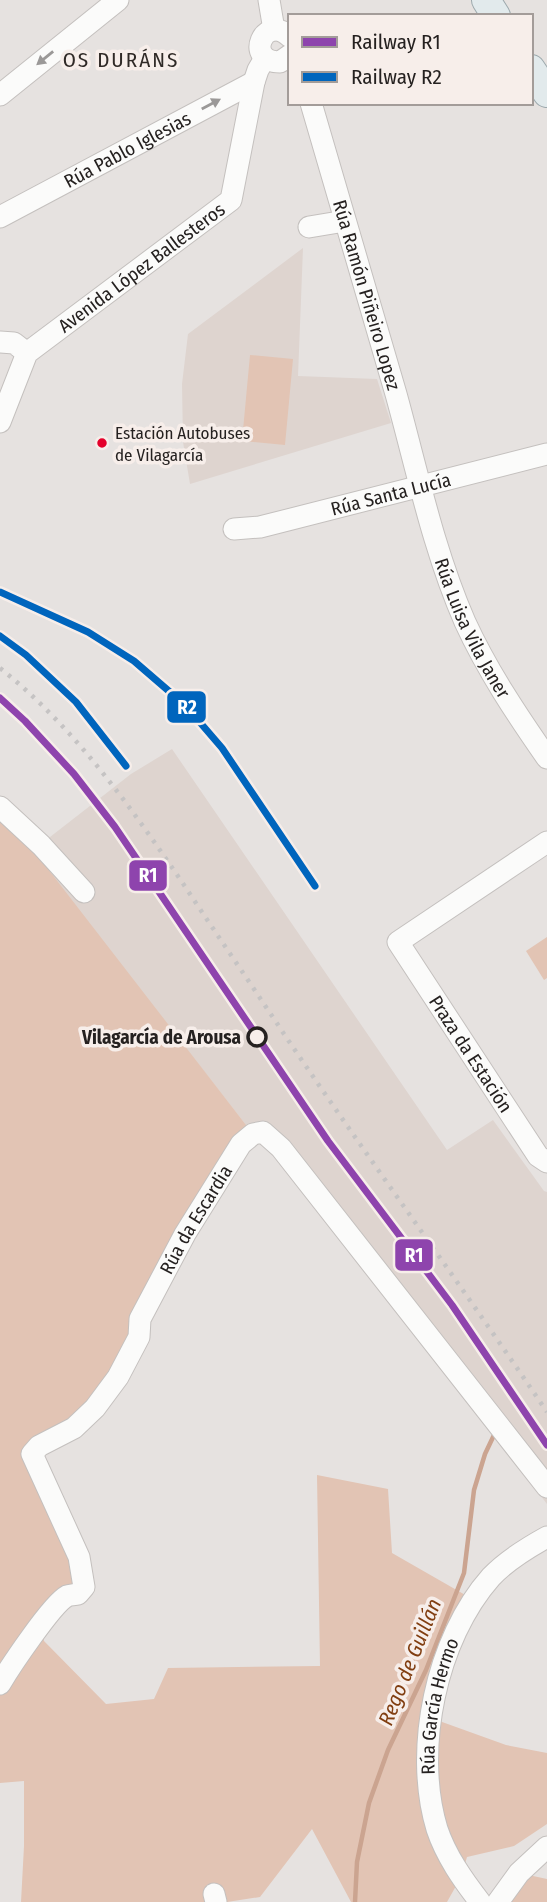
<svg xmlns="http://www.w3.org/2000/svg" width="547" height="1902" viewBox="0 0 547 1902" font-family="'Fira Sans Condensed',sans-serif">
	<rect width="100%" height="100%" fill="#e6e2e0"/>
	<g fill="#ded4cf">
		<polygon points="303,248 298,376 377,379 391,423 190,484 183,442 182,384 188,334"/>
		<polygon points="172,749 447,1150 493,1120 544,1191 547,1192 547,1504 494,1435 281,1148 253,1134 32,851 131,774"/>
	</g>
	<g fill="#e2c4b4">
		<polygon points="250,355 293,359 285,445 242,441"/>
		<polygon points="0,807 253,1134 241,1144 118,1377 39,1446 84,1587 41,1624 44,1641 106,1704 154,1699 168,1668 320,1666 317,1475 388,1489 392,1553 474,1600 431,1718 506,1745 547,1753 547,1824 514,1846 467,1857 461,1877 447,1902 351,1902 312,1829 260,1897 227,1902 21,1902 24,1846 24,1781 0,1783"/>
		<polygon points="547,937 547,978 544,980 526,951"/>
		<polygon points="519,1873 547,1879 547,1902 498,1902"/>
	</g>
	<g fill="none" stroke-linecap="round" stroke-linejoin="round">
		<polyline stroke="#cba490" stroke-width="4.5" points="355,1902 357,1862 369,1803 388,1750 426,1670 464,1573 474,1490 485,1454 494,1435"/>
		<defs>
			<g id="minor">
				<polyline points="269,0 274,30"/>
				<path d="M290,37C264,12 243,62 280,62L290,55"/>
				<polyline points="0,95 118,0"/>
				<path id="s1" d="M311,103C339,200 368,297 396,394C417,470 433,549 465,622C487,670 517,715 547,758"/>
				<path id="s2" d="M0,217L254,82"/>
				<polyline points="309,227 345,221"/>
				<polyline points="0,342 14,343 27,353"/>
				<path id="s3" d="M0,422L27,353L231,200L254,82L258,70L265,58"/>
				<path id="s4" d="M234,529L260,527L547,454"/>
				<polyline points="0,807 41,845 84,892"/>
				<path id="s5" d="M547,842L398,942L538,1156L547,1162"/>
				<path id="s6" d="M0,1684C10,1667 52,1604 67,1596C70,1595 74,1595 78,1594L84,1587L79,1557L32,1454L39,1446L74,1428L95,1408L118,1377L139,1337L140,1319L185,1234L241,1144L253,1134L263,1132L281,1148L547,1487"/>
				<polyline points="214,1894 216,1902"/>
				<path id="s7" d="M480,1902C463,1880 446,1856 437,1829C413,1750 436,1639 491,1577C507,1560 527,1548 547,1537"/>
				<polyline points="498,1902 519,1873 547,1847"/>
			</g>
			<g id="major">
				<polyline points="486,0 496,16"/>
				<polyline points="531,69 547,93"/>
			</g>
		</defs>
		<use href="#minor" stroke="#c4c0be" stroke-width="23"/>
		<use href="#major" stroke="#9da9ad" stroke-width="30"/>
		<use href="#minor" stroke="#fbfbfa" stroke-width="21"/>
		<use href="#major" stroke="#e2eaec" stroke-width="28"/>
		<g stroke="#c5c3c3" stroke-width="4.5" stroke-dasharray="3.5 7" stroke-linecap="butt">
			<polyline points="0,592 88,632 134,661 185,705 222,748 315,886"/>
			<polyline points="0,636 26,655 76,702 126,766"/>
			<path d="M0,668C75,728 130,806 184,885C217,935 251,984 284,1034C370,1161 461,1285 547,1412"/>
		</g>
		<defs>
			<polyline id="rail-1" points="0,698 25,721 74,774 115,827 328,1141 452,1305 547,1445"/>
			<g id="rail-2">
				<polyline points="0,592 88,632 134,661 185,705 222,748 315,886"/>
				<polyline points="0,636 26,655 76,702 126,766"/>
			</g>
		</defs>
		<use href="#rail-1" stroke="#f7eeea" stroke-width="12"/>
		<use href="#rail-2" stroke="#f7eeea" stroke-width="12"/>
		<use href="#rail-1" stroke="#8e44ad" stroke-width="7"/>
		<use href="#rail-2" stroke="#0065bd" stroke-width="7"/>
	</g>
	<defs><path id="oneway-solid" d="M-6-.8H1V-3.2L6.5 0L1 3.2V.8H-6Z" transform="scale(1.75)"/></defs>
	<g fill="#9b9998">
		<use href="#oneway-solid" transform="translate(45 58) rotate(141)"/>
		<use href="#oneway-solid" transform="translate(211 104) rotate(-28)"/>
	</g>
	<circle fill="#e4002b" stroke="#f7eeea" stroke-width="2.5" cx="102" cy="443" r="6"/>
	<circle fill="#f7eeea" stroke="#252120" stroke-width="3.5" cx="257" cy="1037" r="9"/>
	<g text-anchor="middle" dominant-baseline="central" stroke-width="7" stroke-linejoin="round" paint-order="stroke">
		<g font-size="17" fill="#252120" stroke="#f7eeea" text-anchor="start">
			<text x="115" y="433">Estación Autobuses<tspan x="115" dy="22">de Vilagarcía</tspan></text>
		</g>
		<g font-size="19" fill="#252120" stroke="#f7eeea">
			<text stroke="none"><textPath href="#s2" startOffset="144">Rúa Pablo Iglesias</textPath></text>
			<text stroke="none"><textPath href="#s3" startOffset="217">Avenida López Ballesteros</textPath></text>
			<text stroke="none"><textPath href="#s1" startOffset="200">Rúa Ramón Piñeiro Lopez</textPath></text>
			<text stroke="none"><textPath href="#s4" startOffset="161">Rúa Santa Lucía</textPath></text>
			<text stroke="none"><textPath href="#s1" startOffset="550">Rúa Luisa Vila Janer</textPath></text>
			<text stroke="none"><textPath href="#s5" startOffset="313">Praza da Estación</textPath></text>
			<text stroke="none"><textPath href="#s6" startOffset="570">Rúa da Escardia</textPath></text>
			<text stroke="none"><textPath href="#s7" startOffset="210">Rúa García Hermo</textPath></text>
		</g>
		<g font-size="19" font-weight="bold" fill="#252120" stroke="#f7eeea" text-anchor="end">
			<text x="241" y="1037">Vilagarcía de Arousa</text>
		</g>
		<g font-size="21" letter-spacing="2" fill="#302a27" stroke="#f7eeea">
			<text x="121" y="60">OS DURÁNS</text>
		</g>
		<g font-size="21" font-style="italic" fill="#813e11" stroke="#f7eeea">
			<text transform="translate(410 1662) rotate(-68)">Rego de Guillán</text>
		</g>
	</g>
	<g stroke="#f7eeea" stroke-width="2.5">
		<rect x="166" y="690" width="41" height="34" rx="7" fill="#0065bd"/>
		<rect x="128" y="859" width="40" height="33" rx="7" fill="#8e44ad"/>
		<rect x="394" y="1238" width="40" height="34" rx="7" fill="#8e44ad"/>
	</g>
	<g font-size="19" text-anchor="middle" font-weight="bold" fill="#fff">
		<text x="187" y="714">R2</text>
		<text x="148" y="882">R1</text>
		<text x="414" y="1262">R1</text>
	</g>
	<rect x="288" y="14" width="245" height="91" fill="#f7eeea" stroke="#a39c99" stroke-width="2"/>
	<rect x="302" y="37" width="35" height="10" fill="#8e44ad" stroke="#a39c99" stroke-width="2"/>
	<text x="351" y="49" font-size="21" fill="#252120">Railway R1</text>
	<rect x="302" y="72" width="35" height="10" fill="#0065bd" stroke="#a39c99" stroke-width="2"/>
	<text x="351" y="84" font-size="21" fill="#252120">Railway R2</text>
</svg>
